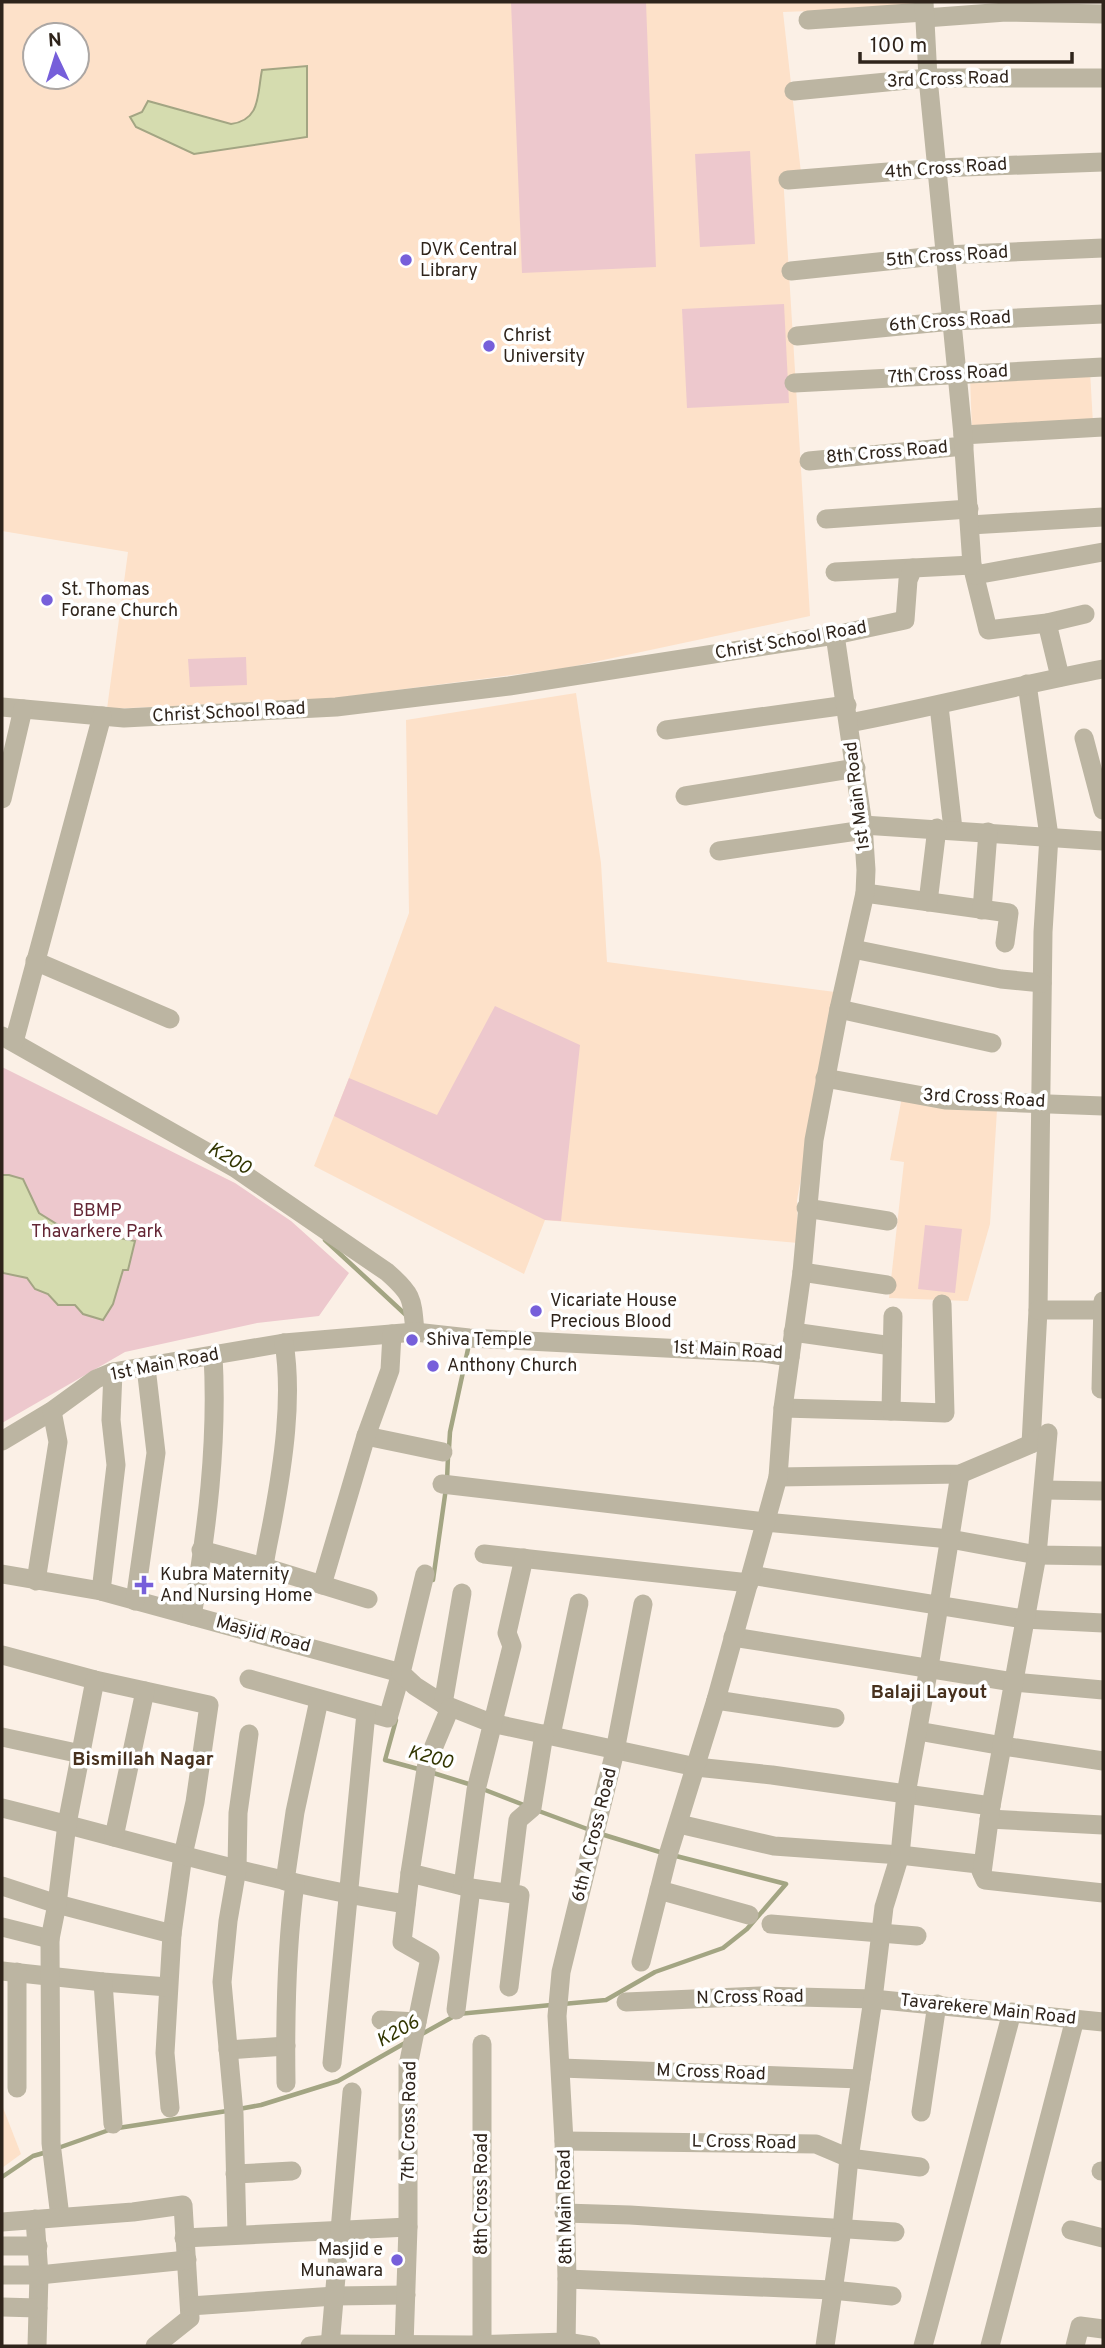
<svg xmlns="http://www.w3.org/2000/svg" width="1105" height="2348" viewBox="0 0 1105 2348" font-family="Overpass,sans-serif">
	<rect width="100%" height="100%" fill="#fbf0e6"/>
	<g fill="#fde1c9" fill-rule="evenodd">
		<path d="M2,2H918V7L783,12L801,173L783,175L810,616L566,668L328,699L107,709L128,552L2,531ZM35,35H77V77H35Z"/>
		<polygon points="1090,371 1093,424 972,431 970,377"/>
		<polygon points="576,693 601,863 607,962 835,992 797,1200 798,1243 545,1220 524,1274 314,1166 349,1078 409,913 406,720"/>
		<polygon points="902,1097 997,1110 990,1224 968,1301 889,1298 904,1162 890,1160"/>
		<polygon points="2,2105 21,2154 2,2168"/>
	</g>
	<g fill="#edc8cd">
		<polygon points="511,2 646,2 656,267 522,273"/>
		<polygon points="750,151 755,244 700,247 695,154"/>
		<polygon points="784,304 789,403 687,408 682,309"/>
		<polygon points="246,657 247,685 190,687 188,659"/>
		<polygon points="495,1006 580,1045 561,1221 545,1220 334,1116 349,1078 437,1115"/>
		<polygon points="2,1067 235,1183 291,1221 349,1273 319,1316 257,1323 125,1352 2,1423"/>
		<polygon points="925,1225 962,1229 955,1293 918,1289"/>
	</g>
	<g fill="#d5dcaf" stroke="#a3a583" stroke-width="2">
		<path d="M307,66V137L194,154L136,127L130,117L142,112L148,101L231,124C261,120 257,95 262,70Z"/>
		<polygon points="2,1175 9,1175 23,1179 39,1213 60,1226 84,1235 108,1236 135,1241 128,1270 123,1270 113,1304 103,1320 83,1314 75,1305 58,1305 48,1294 35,1289 27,1278 3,1273 2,1270"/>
	</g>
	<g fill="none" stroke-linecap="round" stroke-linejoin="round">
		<g stroke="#a3a583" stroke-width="4.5">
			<polyline points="325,1240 406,1315"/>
			<polyline points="449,1448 450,1432 468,1349"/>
			<polyline points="447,1480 448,1457"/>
			<polyline points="433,1580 446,1488"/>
			<polyline points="396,1720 385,1760 422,1770"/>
			<polyline points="430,1772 472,1785"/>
			<polyline points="480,1788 524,1805"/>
			<polyline points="536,1810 590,1830"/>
			<polyline points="601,1834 663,1853"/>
			<polyline points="563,2004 606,2000 655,1972 723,1948 747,1929 786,1884 672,1855"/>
			<polyline points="422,2034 458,2014 551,2005"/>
			<polyline points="239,2109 261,2105 338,2081 405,2043"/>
			<polyline points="118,2128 227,2111"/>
			<polyline points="58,2148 109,2130"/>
			<polyline points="2,2177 33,2156 47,2152"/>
		</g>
		<g stroke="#bcb5a2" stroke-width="19">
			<polyline points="925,18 1006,12 1103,14"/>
			<polyline points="808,20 924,12"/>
			<polyline points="794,91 928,78 1103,78"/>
			<polyline points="788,180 938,168 1103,162"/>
			<polyline points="791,271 945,255 1103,248"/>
			<polyline points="797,336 952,321 1103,314"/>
			<polyline points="794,383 1103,367"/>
			<polyline points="963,435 1103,427"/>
			<polyline points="809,461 964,446"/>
			<polyline points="826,519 969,509"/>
			<polyline points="970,525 1103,517"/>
			<polyline points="972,565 988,630 1047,623 1085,614"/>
			<polyline points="835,572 913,568"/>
			<polyline points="975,575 1103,552"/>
			<polyline points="1047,623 1060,677"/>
			<polyline points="1027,684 1049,836 1043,932 1038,1310 1031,1444"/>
			<polyline points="939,706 953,829"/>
			<polyline points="2,707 124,718 336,707 509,686 835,635 905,620 908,580 913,568 972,565 963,435 928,78 924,2"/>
			<path d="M849,723C934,707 1018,685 1103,669"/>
			<polyline points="666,730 847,705"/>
			<polyline points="1084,738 1103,810"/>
			<polyline points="685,796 856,768"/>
			<polyline points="2,799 23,709"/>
			<polyline points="863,825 1103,841"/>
			<polyline points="719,851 864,830"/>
			<polyline points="865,893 1009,913 1005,943"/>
			<polyline points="928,902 937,828"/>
			<polyline points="982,910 988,832"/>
			<polyline points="853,949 1001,979 1042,983"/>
			<polyline points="35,961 170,1019"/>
			<polyline points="839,1009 992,1043"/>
			<path d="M2,1036L235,1168L387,1272C413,1295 412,1298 415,1332"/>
			<polyline points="14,1042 102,716"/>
			<polyline points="825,1078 945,1100 1103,1106"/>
			<polyline points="806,1208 888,1221"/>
			<polyline points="802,1272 887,1285"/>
			<polyline points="1038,1310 1103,1310"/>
			<polyline points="793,1332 892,1346"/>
			<polyline points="1101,1389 1103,1301"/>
			<polyline points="783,1408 891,1411 893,1316"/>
			<polyline points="891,1411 945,1413 942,1304"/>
			<polyline points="366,1436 443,1452"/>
			<polyline points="2,1441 52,1411 96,1379 113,1372 284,1343 415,1332 469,1338 763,1353 790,1357"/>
			<polyline points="778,1477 960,1474 1031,1444 1042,1437"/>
			<polyline points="442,1484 765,1522 950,1539 1037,1555 1103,1556"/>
			<polyline points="1044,1490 1103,1491"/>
			<polyline points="201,1550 264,1567 368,1599"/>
			<polyline points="484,1554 749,1583"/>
			<path d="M264,1567C266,1550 270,1535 273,1518C283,1464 293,1398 284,1343"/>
			<polyline points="2,1574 101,1591 401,1673 388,1718 249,1679"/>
			<polyline points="425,1574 401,1673 415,1686 443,1704 491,1723 696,1767 772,1775 991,1806"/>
			<polyline points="751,1575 1024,1619 1103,1623"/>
			<polyline points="36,1581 58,1442 52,1411"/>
			<polyline points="322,1585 366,1436 390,1370 392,1334"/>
			<polyline points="101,1591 116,1465 111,1420 113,1372"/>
			<polyline points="135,1601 156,1453 146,1367"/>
			<path d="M192,1616C207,1531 218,1442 213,1355"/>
			<polyline points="733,1637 1013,1682 1103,1690"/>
			<polyline points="2,1655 95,1680 209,1705 195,1802 183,1855 172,1934 165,2053 170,2108"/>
			<polyline points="716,1700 835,1718"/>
			<polyline points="443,1704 462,1593"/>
			<polyline points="450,1708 427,1763 410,1873 471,1888 520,1895 509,1987"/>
			<polyline points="918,1731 1003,1746 1103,1761"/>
			<polyline points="551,1735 579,1603"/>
			<polyline points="2,1737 81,1754"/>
			<path d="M2,1808C136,1841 269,1883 406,1904"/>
			<polyline points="989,1819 1103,1825"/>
			<polyline points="679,1824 774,1846 900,1855 978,1864 985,1880 1103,1893"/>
			<polyline points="114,1837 145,1691"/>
			<polyline points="982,1873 991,1806 1037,1555 1048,1433"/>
			<polyline points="285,1881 295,1812 319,1700"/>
			<polyline points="2,1886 57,1904 172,1934"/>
			<polyline points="463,1886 476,1790 512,1646 507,1633 524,1558"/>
			<polyline points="659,1890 749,1915"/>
			<polyline points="509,1893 518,1820 532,1808 544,1734"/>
			<polyline points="771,1924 917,1936"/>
			<polyline points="2,1927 50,1939"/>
			<polyline points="641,1962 668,1855 716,1700 778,1477 783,1408 802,1272 814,1140 839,1009 865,893 866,870 863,825 835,635"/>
			<polyline points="2,1971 103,1982 168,1987"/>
			<polyline points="17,1972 17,2088"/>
			<polyline points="103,1982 113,2124"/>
			<polyline points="626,2002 760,1996 873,1999 1103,2022"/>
			<polyline points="456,2010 471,1888"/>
			<polyline points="381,2020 417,2022"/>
			<polyline points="228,2050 286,2046"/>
			<polyline points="332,2063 366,1713"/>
			<polyline points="561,2068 861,2079"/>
			<path d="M286,2083C285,2016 286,1950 295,1883"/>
			<polyline points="921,2112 937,2004"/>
			<polyline points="564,2141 816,2144 849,2158 920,2167"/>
			<polyline points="1101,2171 1103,2171"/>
			<polyline points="235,2174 292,2171"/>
			<polyline points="564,2213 630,2215 895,2232"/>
			<polyline points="60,2217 51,2143 50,1939 57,1904 67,1824 95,1680"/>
			<polyline points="35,2219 39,2275 37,2346"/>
			<polyline points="2,2222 133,2212 183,2205 190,2318 155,2346"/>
			<polyline points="1071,2230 1103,2238"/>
			<polyline points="237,2234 234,2113 222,1982 228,1921 237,1869 238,1813 249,1734"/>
			<polyline points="184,2238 408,2227"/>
			<polyline points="2,2246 38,2246"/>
			<polyline points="2,2275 39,2275 187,2260"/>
			<polyline points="567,2279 832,2290 892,2296"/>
			<polyline points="190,2306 335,2296 406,2295"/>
			<polyline points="2,2307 38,2308"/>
			<polyline points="482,2345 482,2044"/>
			<polyline points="310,2346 330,2344 470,2345 566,2342 591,2346"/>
			<polyline points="330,2346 352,2092"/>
			<polyline points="404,2346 408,2227 408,2066 430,1958 402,1942 410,1873"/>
			<polyline points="566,2346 567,2279 564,2141 557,2016 561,1972 615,1751 643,1604"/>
			<polyline points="825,2346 842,2229 849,2158 873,1999 884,1907 900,1855 906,1794 929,1667 960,1474"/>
			<polyline points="923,2346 1012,2012"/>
			<polyline points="990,2346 1075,2019"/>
			<polyline points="1075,2346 1080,2326 1103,2329"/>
		</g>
	</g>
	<g fill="#765fda" stroke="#fff" stroke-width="2.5">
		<circle cx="406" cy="260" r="7"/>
		<circle cx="489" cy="346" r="7"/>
		<circle cx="47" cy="600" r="7"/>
		<circle cx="536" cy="1311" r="7"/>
		<circle cx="412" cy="1340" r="7"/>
		<circle cx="433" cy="1366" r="7"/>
		<path d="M140.5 1574.5h7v7h7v7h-7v7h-7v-7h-7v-7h7z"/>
		<circle cx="397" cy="2260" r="7"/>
	</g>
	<g text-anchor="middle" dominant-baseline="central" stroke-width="7" stroke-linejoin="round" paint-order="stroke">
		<g font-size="18" fill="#2f241b" stroke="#fff">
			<text transform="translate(948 80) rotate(-2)">3rd Cross Road</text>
			<text transform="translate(946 169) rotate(-4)">4th Cross Road</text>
			<text transform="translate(947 257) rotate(-4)">5th Cross Road</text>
			<text transform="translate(950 322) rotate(-4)">6th Cross Road</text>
			<text transform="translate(948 375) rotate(-3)">7th Cross Road</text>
			<text transform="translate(887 453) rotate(-5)">8th Cross Road</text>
			<text transform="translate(791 641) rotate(-10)">Christ School Road</text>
			<text transform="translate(229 713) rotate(-3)">Christ School Road</text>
			<text transform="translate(858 796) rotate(-97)">1st Main Road</text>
			<text transform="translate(984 1099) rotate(3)">3rd Cross Road</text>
			<text transform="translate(728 1351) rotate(3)">1st Main Road</text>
			<text transform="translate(165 1365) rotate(-11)">1st Main Road</text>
			<text transform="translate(263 1635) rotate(15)">Masjid Road</text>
			<text transform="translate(595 1835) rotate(-76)">6th A Cross Road</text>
			<text transform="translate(750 1998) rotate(-1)">N Cross Road</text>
			<text transform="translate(988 2010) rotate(6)">Tavarekere Main Road</text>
			<text transform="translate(711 2073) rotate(2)">M Cross Road</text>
			<text transform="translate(410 2121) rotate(-89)">7th Cross Road</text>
			<text transform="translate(744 2143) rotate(1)">L Cross Road</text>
			<text transform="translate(482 2194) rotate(-90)">8th Cross Road</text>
			<text transform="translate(566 2207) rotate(-91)">8th Main Road</text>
		</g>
		<g font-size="18" fill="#2f241b" stroke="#fff" text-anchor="start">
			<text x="420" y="250">DVK Central<tspan x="420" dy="21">Library</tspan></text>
			<text x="503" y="336">Christ<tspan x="503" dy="21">University</tspan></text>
			<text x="61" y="590">St. Thomas<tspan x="61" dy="21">Forane Church</tspan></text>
			<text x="550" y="1301">Vicariate House<tspan x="550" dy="21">Precious Blood</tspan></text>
			<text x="426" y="1340">Shiva Temple</text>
			<text x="447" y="1366">Anthony Church</text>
			<text x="160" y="1575">Kubra Maternity<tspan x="160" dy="21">And Nursing Home</tspan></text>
			<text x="383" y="2250" text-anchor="end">Masjid e<tspan x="383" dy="21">Munawara</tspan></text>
		</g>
		<g font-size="18" fill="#642735" stroke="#fff">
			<text x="97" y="1211">BBMP<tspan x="97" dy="21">Thavarkere Park</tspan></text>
		</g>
		<g font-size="19" font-style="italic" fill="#313500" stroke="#fff">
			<text transform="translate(229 1159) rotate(30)">K200</text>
			<text transform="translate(430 1758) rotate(15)">K200</text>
			<text transform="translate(398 2032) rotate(-29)">K206</text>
		</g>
		<g font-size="19" font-weight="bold" fill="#47311e" stroke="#fff">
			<text x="929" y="1693">Balaji Layout</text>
			<text x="143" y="1760">Bismillah Nagar</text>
		</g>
	</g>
	<rect width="1105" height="2348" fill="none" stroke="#2f241b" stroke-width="7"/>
	<g transform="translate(56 56) rotate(356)"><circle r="33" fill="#ffffff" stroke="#aca7a4" stroke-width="2"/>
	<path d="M0-5L12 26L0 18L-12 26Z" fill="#765fda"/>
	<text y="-10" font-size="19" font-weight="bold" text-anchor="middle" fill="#2f241b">N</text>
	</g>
	<path d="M860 52v10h212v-10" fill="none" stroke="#2f241b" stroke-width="3.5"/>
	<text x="870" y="52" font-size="21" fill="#2f241b" stroke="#ffffff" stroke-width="5" paint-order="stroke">100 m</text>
</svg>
